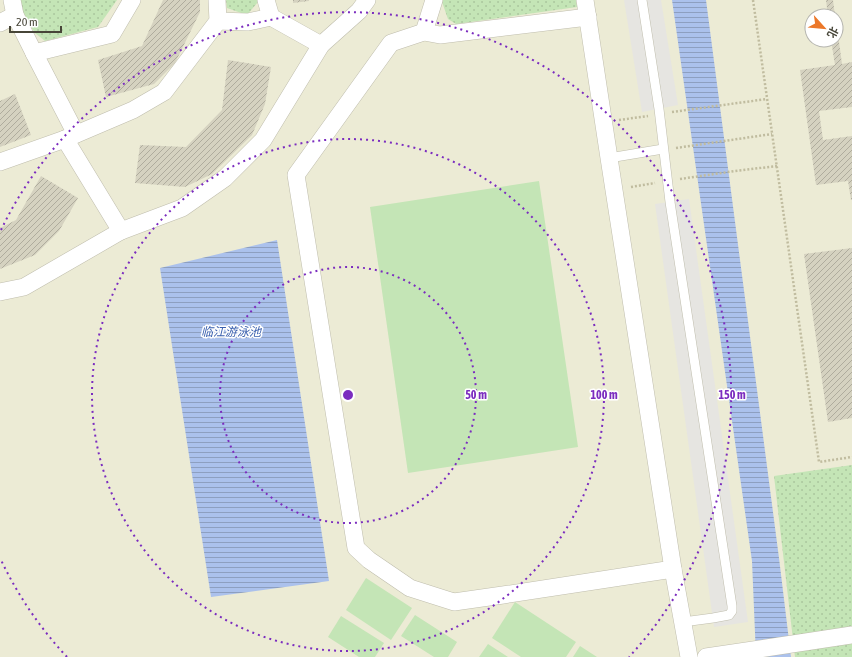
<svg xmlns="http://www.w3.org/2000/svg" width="852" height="657" viewBox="0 0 852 657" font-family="'Asap Condensed','Noto Sans SC',sans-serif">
	<defs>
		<pattern id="grass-dots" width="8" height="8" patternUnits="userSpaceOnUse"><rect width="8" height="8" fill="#c4e5b6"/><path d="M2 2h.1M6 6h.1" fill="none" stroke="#aac69d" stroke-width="1.8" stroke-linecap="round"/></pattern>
		<pattern id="water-rules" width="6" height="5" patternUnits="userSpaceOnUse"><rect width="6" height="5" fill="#abc1ec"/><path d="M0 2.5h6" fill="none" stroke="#8d9fc0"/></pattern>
		<pattern id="building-hatch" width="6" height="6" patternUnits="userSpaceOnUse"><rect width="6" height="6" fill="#d5d2c0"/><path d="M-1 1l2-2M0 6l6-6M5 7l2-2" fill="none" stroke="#afac9d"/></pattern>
	</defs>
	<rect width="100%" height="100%" fill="#f4f3ea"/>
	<path fill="#ecebd5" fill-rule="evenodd" d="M0,0H852V657H0ZM812,16H836V40H812Z"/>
	<g fill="url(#grass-dots)">
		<polygon points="19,0 117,0 98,27 45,41 35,33 21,12"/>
		<polygon points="226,0 258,0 258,2 247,15 227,8"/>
		<polygon points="442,0 576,0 577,7 456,24 448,19 442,2"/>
		<polygon points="852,465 852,657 795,657 774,476"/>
	</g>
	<g fill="#c4e5b6">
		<polygon points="539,181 578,447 408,473 370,207"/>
		<polygon points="366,578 412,608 391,640 346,610"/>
		<polygon points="515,602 576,642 566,657 521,657 492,638"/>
		<polygon points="415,615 457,642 448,657 434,657 401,636"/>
		<polygon points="341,616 384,643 375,657 359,657 328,637"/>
		<polygon points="488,644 508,657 479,657"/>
		<polygon points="580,646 597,657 573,657"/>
	</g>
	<g fill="#e6e5e1">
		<polygon points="624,0 661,0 678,105 642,112"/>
		<polygon points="689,199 748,622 714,627 655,204"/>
	</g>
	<g fill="url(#water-rules)">
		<polygon points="672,0 706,0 779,558 791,657 756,657 752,561"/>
		<polygon points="277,240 329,581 211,597 160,268"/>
	</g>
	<g fill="url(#building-hatch)">
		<polygon points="163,0 200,0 200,12 175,63 154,84 106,97 98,60 142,46"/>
		<polygon points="293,0 309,0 309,1 293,3"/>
		<polygon points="826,0 833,0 835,16 828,16"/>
		<polygon points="836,27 837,27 842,64 852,62 852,107 819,111 823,140 852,136 852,200 851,200 848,181 816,185 800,70 835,65 831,40 836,40"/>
		<polygon points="228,60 271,67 265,104 252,135 212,174 185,187 135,183 140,145 186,147 222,110"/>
		<polygon points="15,94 31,135 0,147 0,101"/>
		<polygon points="41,176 78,198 59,231 35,255 0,269 0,228 16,220"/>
		<polygon points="852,248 852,418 828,422 804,254"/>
	</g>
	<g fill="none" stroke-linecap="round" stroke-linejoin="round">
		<defs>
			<g id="service">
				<polyline points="642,0 659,109 670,202 732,606 732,611 729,615 713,618 683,622"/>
				<polyline points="609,158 663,149"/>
			</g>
			<g id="minor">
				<polyline points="12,0 15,15 34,53 112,34 132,0"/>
				<polyline points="266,0 271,17 321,45"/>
				<polyline points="585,0 609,158 673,569 689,657"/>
				<polyline points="588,17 440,35 424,32 391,43 296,175 356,548 369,560 410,588 454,602 503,595 673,569"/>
				<polyline points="218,21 248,22 271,17"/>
				<polyline points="0,23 15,15"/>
				<polyline points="424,32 434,0"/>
				<polyline points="34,53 76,134"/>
				<polyline points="65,139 121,231"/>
				<polyline points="0,162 65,139 133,110 164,92 218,21 217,0"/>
				<polyline points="0,292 24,287 121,231 182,208 225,178 263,140 321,45 359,11 367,0"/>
				<polyline points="706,657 852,635"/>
			</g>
		</defs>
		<use href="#service" stroke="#bfbdad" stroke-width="10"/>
		<use href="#minor" stroke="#bfbdad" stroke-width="18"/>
		<g stroke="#c0bc9f" stroke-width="2.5" stroke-dasharray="2 2" stroke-linecap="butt">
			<polyline points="753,0 819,462 852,457"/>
			<polyline points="672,112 767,99"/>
			<polyline points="619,120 648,116"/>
			<polyline points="676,148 772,134"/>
			<polyline points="680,179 735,171 777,166"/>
			<polyline points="631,187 655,183"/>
		</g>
		<use href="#service" stroke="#fff" stroke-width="9"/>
		<use href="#minor" stroke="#fff" stroke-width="17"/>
	</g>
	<g fill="none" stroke="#7b2cbf" stroke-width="2" stroke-dasharray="2 4">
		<circle cx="348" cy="395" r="128"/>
		<circle cx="348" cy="395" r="256"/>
		<path d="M67 657A384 384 0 0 1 1 560M1 230A384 384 0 1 1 629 657"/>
	</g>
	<g text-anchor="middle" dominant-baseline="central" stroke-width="3" stroke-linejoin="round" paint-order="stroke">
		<g font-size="12" font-style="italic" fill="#385ead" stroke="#fff">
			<text x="231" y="332">临江游泳池</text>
		</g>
	</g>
	<circle cx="348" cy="395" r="6" fill="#7b2cbf" stroke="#fff" stroke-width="2"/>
	<g font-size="12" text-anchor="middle" font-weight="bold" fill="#7b2cbf" stroke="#fff" stroke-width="3" stroke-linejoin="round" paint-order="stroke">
		<text x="476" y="399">50 m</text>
		<text x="604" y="399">100 m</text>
		<text x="732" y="399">150 m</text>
	</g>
	<g transform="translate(824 28) rotate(117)"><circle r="19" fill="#ffffff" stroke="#b5b5af"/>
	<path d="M0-3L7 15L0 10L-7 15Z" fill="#ec7829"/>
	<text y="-6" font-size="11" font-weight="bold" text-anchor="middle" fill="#474538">北</text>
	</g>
	<path d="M10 26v6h51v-6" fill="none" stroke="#474538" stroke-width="2"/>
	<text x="16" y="26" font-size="12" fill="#474538" stroke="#ffffff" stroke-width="3" paint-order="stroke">20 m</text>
</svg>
